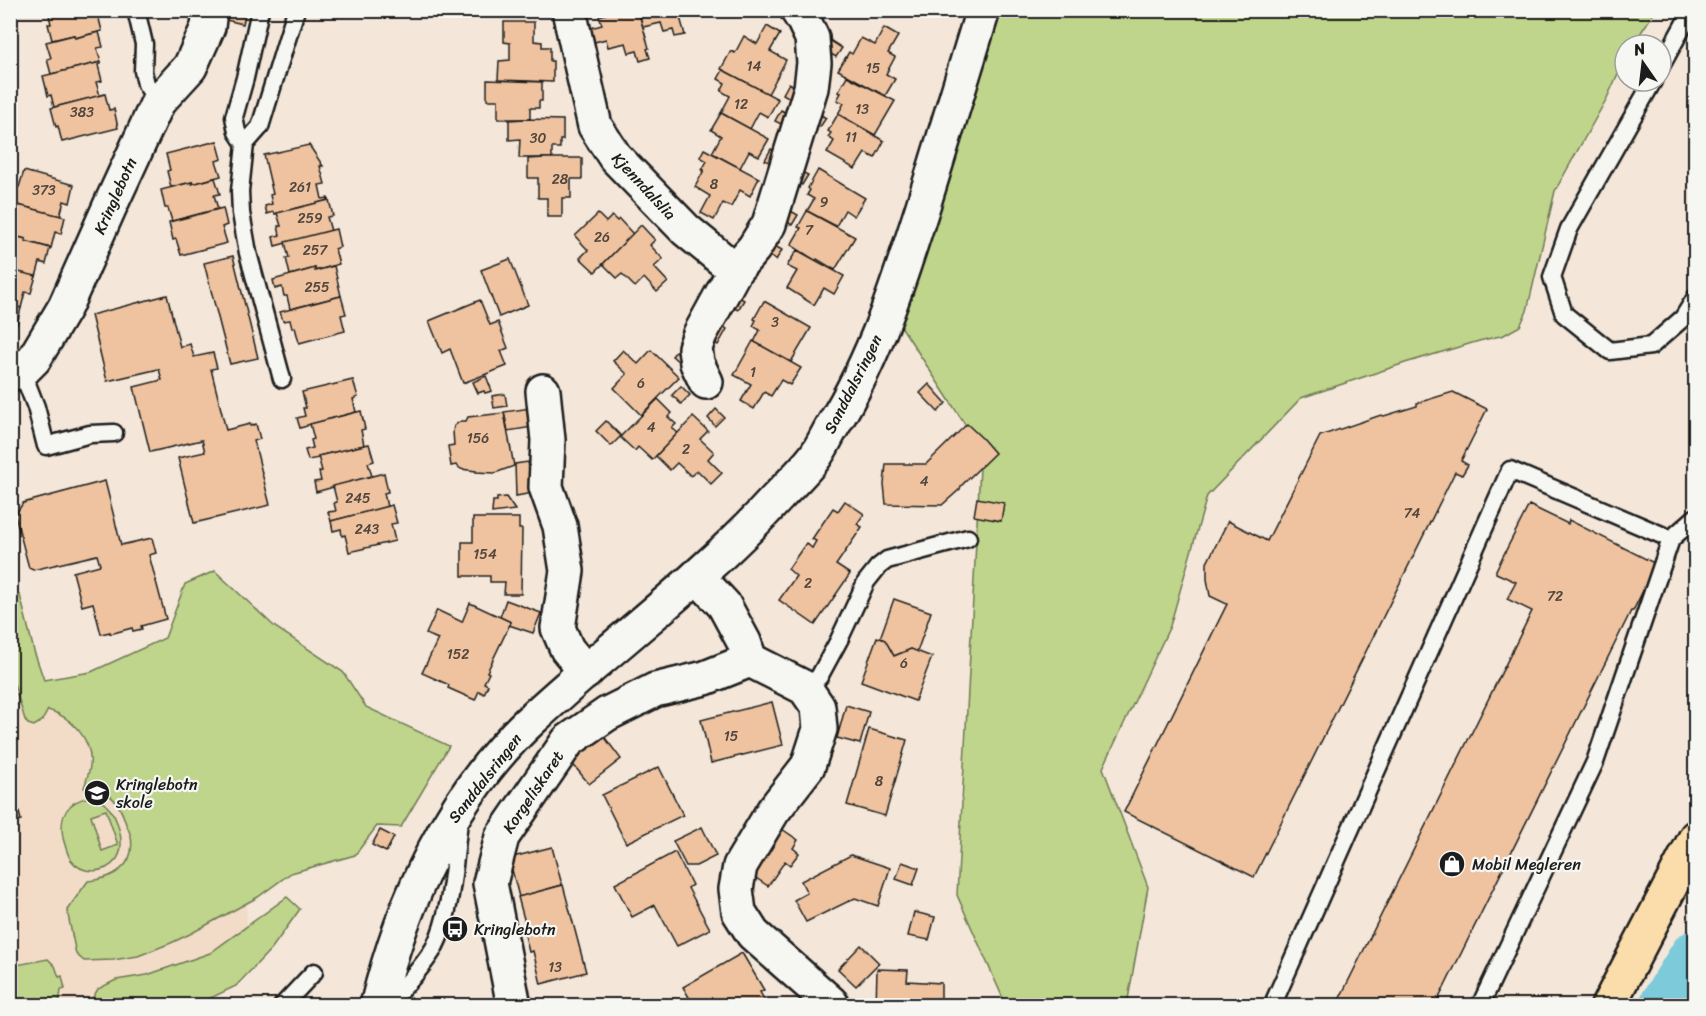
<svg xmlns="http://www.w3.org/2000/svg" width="1706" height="1016" viewBox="0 0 1706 1016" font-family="Sriracha,sans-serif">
	<rect width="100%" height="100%" fill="#f4e7d9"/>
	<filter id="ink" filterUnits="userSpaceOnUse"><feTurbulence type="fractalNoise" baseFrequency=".0167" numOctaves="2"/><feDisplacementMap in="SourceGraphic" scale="12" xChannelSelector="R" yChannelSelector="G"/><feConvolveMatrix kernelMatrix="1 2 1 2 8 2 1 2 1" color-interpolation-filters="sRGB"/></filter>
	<g filter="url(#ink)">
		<polygon fill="#f2dcc8" points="10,571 44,711 121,730 246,856 247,937 190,1005 11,1005"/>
		<g fill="#bfd58b" stroke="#6e7854" stroke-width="1.5" fill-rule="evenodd">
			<polygon points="982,11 1655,11 1633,45 1625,45 1625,58 1607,98 1555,191 1527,311 1520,326 1504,335 1479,341 1405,363 1301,398 1207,496 1170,626 1103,768 1148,887 1127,1005 1006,1005 957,895 981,449 901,326"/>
			<path d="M215,571L275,627L343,672L366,707L449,746L401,827L377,826L355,855L291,873L258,897L190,934L171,943L138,956L113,960L84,961L76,954L67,910L88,881C113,879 136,866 131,837C130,833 128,828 126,824C119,800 109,789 84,788C86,781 89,773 90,766C93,740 72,717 48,710L42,721L34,726L28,724L25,720L11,674V597L20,595L34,651L44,680L91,672L165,638L185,584Z"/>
			<path d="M89,797C95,799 101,800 106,805C118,816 127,846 116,860C105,874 82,875 71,860C67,854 65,845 63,838C59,816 66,802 89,797ZM106,810L118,845L102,851L91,815Z"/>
			<polygon points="287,897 300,909 272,948 236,986 196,1005 88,1005 98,989 116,980 147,975 210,953"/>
			<polygon points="48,959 55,966 59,977 62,976 65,989 61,990 59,1005 11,1005 11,966"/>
		</g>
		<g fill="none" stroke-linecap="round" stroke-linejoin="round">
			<polyline stroke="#7ccada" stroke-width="54" points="1666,1006 1696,957"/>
		</g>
		<g fill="#efc39f" stroke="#1c1c1c" stroke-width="1.5">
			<polygon points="48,10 103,10 103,14 98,15 102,31 75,38 74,35 52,40 48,24 51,24"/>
			<polygon points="229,10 246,10 243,24 226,20"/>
			<polygon points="329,10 375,10 374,17"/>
			<polygon points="618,10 638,10 649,48 647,49 650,58 640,61 637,51 629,53 626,43 608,47 606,39 587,44 583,30 602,25 599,16"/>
			<polygon points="638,10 678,10 685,35 675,37 673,30 664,32 661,23 643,27"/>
			<polygon points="678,10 699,10 699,12 680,17"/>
			<polygon points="504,22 534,22 534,41 542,42 542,47 550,47 550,61 553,61 553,82 498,80 499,61 510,60 510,43 504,42"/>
			<polygon points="767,26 780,34 770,51 786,60 768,94 721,69 731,51 735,53 744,36 757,44"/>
			<polygon points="884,28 898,36 888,53 895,57 886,74 895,79 885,96 838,70 849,52 852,54 861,38 875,45"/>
			<polygon points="99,32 103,47 97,48 101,62 51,74 47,59 51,58 46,42 74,35 75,38"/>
			<polygon points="831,41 842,48 836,57 826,51"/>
			<polygon points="101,62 101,64 98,65 102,81 96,82 100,96 54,107 51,95 48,96 43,76"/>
			<polygon points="723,70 778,99 768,117 759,112 750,129 721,113 730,96 721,91 725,83 718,79"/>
			<polygon points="847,76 895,101 875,135 838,114 844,103 837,100 841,93 838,92"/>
			<polygon points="487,80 542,82 542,101 539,101 539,108 530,108 530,119 498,119 498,100 487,100"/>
			<polygon points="789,83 799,89 793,100 783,94"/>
			<polygon points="105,94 109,110 114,109 118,128 62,142 58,126 56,127 51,108"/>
			<polygon points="781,110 791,116 785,126 775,121"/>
			<polygon points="815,111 826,118 820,127 809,121"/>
			<polygon points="721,113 769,139 759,156 749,151 740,168 712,153 721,136 711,130"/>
			<polygon points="838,114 884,141 875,158 865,153 855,169 827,153 834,141 828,137 831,133 828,131"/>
			<polygon points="525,119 563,120 563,140 560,140 560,148 552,148 552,158 519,158 520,139 509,140 509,120"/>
			<polygon points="217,141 222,159 216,161 221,176 192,184 192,182 171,187 167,171 170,170 166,154"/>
			<polygon points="309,145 323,166 320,166 325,184 319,185 322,199 328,198 329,200 275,214 274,212 267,214 265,206 272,204 270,195 273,194 264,155"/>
			<polygon points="704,149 759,178 750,196 740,190 731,207 723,203 714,220 701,213 710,196 695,187 704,170 702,170 707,161 700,157"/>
			<polygon points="771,149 780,154 775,165 765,160"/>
			<polygon points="545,158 582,158 582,179 571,179 571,198 562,198 562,217 547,217 547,198 538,198 538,178 528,178 528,159"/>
			<polygon points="797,170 808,175 802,185 792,179"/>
			<polygon points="818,170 865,198 854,216 845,210 836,226 807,211 814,199 807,195 810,190 808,188"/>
			<polygon points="24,171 74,185 70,203 64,201 60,216 10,203 10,192 14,193 16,186 19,187"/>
			<polygon points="215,178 220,194 214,195 218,209 172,221 168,208 165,208 161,190 192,182 192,184"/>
			<polygon points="329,200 333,216 327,217 331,231 275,246 273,237 280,235 278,226 281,226 277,213"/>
			<polygon points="14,204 65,217 61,234 55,232 51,248 25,241 26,239 10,235 10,217"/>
			<polygon points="223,208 227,225 222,227 227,243 181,255 176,239 173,240 169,222"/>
			<polygon points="787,209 798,215 792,225 781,218"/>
			<polygon points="807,211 855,237 835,270 817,259 816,261 791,245 801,228 798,227"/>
			<polygon points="598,214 606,222 612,216 617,221 619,219 633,234 595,272 580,258 588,250 575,236"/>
			<polygon points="641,225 655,240 650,245 663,259 654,267 668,282 657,292 644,278 635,287 622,274 617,278 603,264"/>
			<polygon points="336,229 340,247 335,249 339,264 315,271 315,268 290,275 286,258 289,258 285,242"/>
			<polygon points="10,235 26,239 25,241 50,248 46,264 40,262 36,277 10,270"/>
			<polygon points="771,244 782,250 776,260 766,254"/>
			<polygon points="797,250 844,276 834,294 824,288 814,305 787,288 797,271 787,266"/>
			<polygon points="233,256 258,358 230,364 204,263"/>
			<polygon points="510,259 528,305 499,317 481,270"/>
			<polygon points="334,266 341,296 290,309 287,296 284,296 282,287 275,289 273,280 315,268 315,271"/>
			<polygon points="10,270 36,276 31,293 25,292 21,308 10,305"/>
			<polygon points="734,294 744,300 738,310 728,305"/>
			<polygon points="167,295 180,347 190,344 194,357 213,353 217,368 211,369 226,430 250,424 250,426 256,424 260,439 254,441 270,505 194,523 178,458 205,452 202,440 150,452 134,387 162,380 159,369 107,381 91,315"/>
			<polygon points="341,296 346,314 341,315 345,331 299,343 295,327 292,328 290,320 283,321 280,312"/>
			<polygon points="480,300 490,325 498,322 508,348 501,351 507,366 463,383 450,349 442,353 429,321"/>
			<polygon points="764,301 811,328 791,362 754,342 760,330 753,326 756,320 754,319"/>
			<polygon points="10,305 21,308 17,324 11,322 10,326"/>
			<polygon points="717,323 727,329 718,345 708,338"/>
			<polygon points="753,341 801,368 790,385 781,380 771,396 764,392 754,409 741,401 751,384 734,375"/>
			<polygon points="680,347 688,355 680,363 672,356"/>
			<polygon points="623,350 638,364 651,350 679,377 641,415 614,388 627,374 613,361"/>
			<polygon points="486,376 492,391 485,393 484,391 478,393 473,382"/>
			<polygon points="353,380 358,397 353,399 356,412 307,425 307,426 300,428 297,418 305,416 303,408 306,408 302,392"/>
			<polygon points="929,384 946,403 938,412 920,393"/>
			<polygon points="681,386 690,395 681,404 672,395"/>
			<polygon points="1453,392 1487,409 1461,461 1468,465 1462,475 1455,472 1254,877 1124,812 1227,604 1210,596 1207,579 1207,563 1228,521 1267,541 1320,436 1381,415 1384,416 1417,406 1417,403"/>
			<polygon points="505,394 507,406 494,408 492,396"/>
			<polygon points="658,399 672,413 668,417 676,424 672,428 678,433 652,460 638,447 635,451 620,437"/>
			<polygon points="530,408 533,427 508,431 504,412"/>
			<polygon points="716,409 724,417 715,426 708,418"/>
			<polygon points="361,411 365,429 361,430 364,445 318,456 319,458 308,460 305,450 313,448 311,440 314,439 310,424"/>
			<polygon points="504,413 514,466 495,473 476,472 476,471 461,469 456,465 451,466 448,446 454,445 453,431 454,426 461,421 466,421 468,417"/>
			<polygon points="693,417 708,431 700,439 714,452 708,459 722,473 711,484 697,470 691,476 677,463 670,470 656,456"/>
			<polygon points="606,421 621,436 611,446 596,431"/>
			<polygon points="967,424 982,438 995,453 961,486 960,489 942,505 886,504 884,484 886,464 926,464"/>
			<polygon points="369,444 374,461 368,463 372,476 316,492 314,482 321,481 319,472 322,471 318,456"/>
			<polygon points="528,462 533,493 516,496 515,464"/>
			<polygon points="384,473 388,492 384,493 387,507 331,521 328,512 336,511 334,503 337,502 333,486"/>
			<polygon points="105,481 121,545 152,538 156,553 149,555 166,619 141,626 142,629 133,631 132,628 110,634 110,632 101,634 93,603 82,606 73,572 100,565 97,555 33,570 29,568 15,515 23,503"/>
			<polygon points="506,497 515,510 492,513 493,501 497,501 497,498"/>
			<polygon points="977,498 1004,503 1001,521 974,516"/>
			<polygon points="845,501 864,514 857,524 862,527 836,565 850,574 815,625 779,600 796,576 788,569 806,543 812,548 816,541 812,539 833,508 838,511"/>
			<polygon points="392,505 397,523 391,524 395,541 349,552 345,535 342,536 341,529 333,531 331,521"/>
			<polygon points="1529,505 1568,524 1569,520 1656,564 1633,611 1631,611 1435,1006 1336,1006 1532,611 1507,599 1516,582 1496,573 1496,570"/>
			<polygon points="473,518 519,518 519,529 522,529 521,594 504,594 505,582 490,582 490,576 462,576 462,542 473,542"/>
			<polygon points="894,599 931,612 917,652 911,649 894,656 885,640 880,638"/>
			<polygon points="506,600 541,613 533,633 509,625 511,622 500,617"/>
			<polygon points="470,603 511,622 487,672 489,673 484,683 488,685 484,694 479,691 475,700 448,688 449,685 422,673 438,639 426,634 437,610 462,622"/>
			<polygon points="877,637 885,640 894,656 911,649 932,657 915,701 861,681"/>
			<polygon points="772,702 783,745 711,763 701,720"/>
			<polygon points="846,705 869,712 860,744 837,738"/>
			<polygon points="869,729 907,740 885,816 847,805"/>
			<polygon points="600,731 621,759 589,784 567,757"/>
			<polygon points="659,767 683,815 626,843 602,795"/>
			<polygon points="10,777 21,820 10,823"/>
			<polygon points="702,827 716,856 696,866 686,866 673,841"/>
			<polygon points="779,827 798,840 793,848 799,853 790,865 785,861 768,886 750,874"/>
			<polygon points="380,830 394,837 386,852 372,845"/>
			<polygon points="552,847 562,885 519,897 509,858"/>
			<polygon points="675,852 692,885 688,888 710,929 677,946 655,905 632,917 615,884"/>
			<polygon points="851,855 890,868 878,906 855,898 806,922 794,900 807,893 801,881"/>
			<polygon points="902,862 919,868 913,885 896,879"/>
			<polygon points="563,885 586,972 541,984 533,951 529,952 524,931 527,930 518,897"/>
			<polygon points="914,912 935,917 929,940 908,936"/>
			<polygon points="861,945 879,963 856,986 838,969"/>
			<polygon points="742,953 764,990 760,992 766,1003 760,1006 694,1006 683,987"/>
			<polygon points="877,969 908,970 907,981 941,983 941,1006 876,1006"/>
		</g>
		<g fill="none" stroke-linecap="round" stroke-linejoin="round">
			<defs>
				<g id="service">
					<polyline points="136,10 144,44 143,71 146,84 158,102"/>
					<polyline points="260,10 245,78 234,117 237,132 245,144 240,191 241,213 248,253 282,379"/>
					<polyline points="1661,66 1692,10"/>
					<polyline points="1653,81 1569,229 1552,277 1564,314 1610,351 1651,346 1683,318 1696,297"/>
					<polyline points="245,144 260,127 296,10"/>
					<polyline points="22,371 36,407 46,446 90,434 114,433"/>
					<polyline points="805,688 819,677 839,640 866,582 878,567 887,560 898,557 968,538"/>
					<polyline points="282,1006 314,972"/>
					<path d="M387,1006C403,987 422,969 434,948C452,914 454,860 459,822"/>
					<polyline points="1272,1006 1510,470 1671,539"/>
					<polyline points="1480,1006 1595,762 1671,539 1696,517"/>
				</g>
				<g id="minor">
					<polyline points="571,10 570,15 595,126 615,157 686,230 735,270"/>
					<polyline points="10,374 22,371 34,359 65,307 110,206 158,102 190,67 208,27 210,10"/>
					<polyline points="706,382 697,363 695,348 700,334 735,270 754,248 769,224 811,88 814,63 812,38 803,19 797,10"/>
					<polyline points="543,391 548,440 546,487 560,526 567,571 558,628 567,649 586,672"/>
					<polyline points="750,660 805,688 818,707 820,729 808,766 773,811 740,866 736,889 739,912 753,934 831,1003 831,1006"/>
					<polyline points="514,1006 490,883 502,837 568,741 607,714 655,690 705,678 750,660 744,642 724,605 697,576"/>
				</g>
				<path id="secondary" d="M377,1006C403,900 451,794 532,719C613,644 703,579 777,498C789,485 803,472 814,458C821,449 826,437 832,427C875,358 899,282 923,206C943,141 963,76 983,10"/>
				<polyline id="primary" points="1608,1006 1696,837"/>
			</defs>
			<use href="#service" stroke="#1c1c1c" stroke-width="21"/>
			<use href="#minor" stroke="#1c1c1c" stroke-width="38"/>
			<use href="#secondary" stroke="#1c1c1c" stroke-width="38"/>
			<use href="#primary" stroke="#1c1c1c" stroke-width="38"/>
			<use href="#service" stroke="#f6f6f2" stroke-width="16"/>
			<use href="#minor" stroke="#f6f6f2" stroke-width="33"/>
			<use href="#secondary" stroke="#f6f6f2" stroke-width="33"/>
			<use href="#primary" stroke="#fbddab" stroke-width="33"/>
		</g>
	</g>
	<defs>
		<symbol id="school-disc" viewBox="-11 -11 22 22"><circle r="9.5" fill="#1c1c1c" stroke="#f6f6f2"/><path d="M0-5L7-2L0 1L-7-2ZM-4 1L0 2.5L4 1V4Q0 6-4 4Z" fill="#fff"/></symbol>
		<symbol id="shop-disc" viewBox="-11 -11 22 22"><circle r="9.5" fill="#1c1c1c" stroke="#f6f6f2"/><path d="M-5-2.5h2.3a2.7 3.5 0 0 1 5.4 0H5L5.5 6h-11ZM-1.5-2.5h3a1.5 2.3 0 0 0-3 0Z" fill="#fff"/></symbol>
		<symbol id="bus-disc" viewBox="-11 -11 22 22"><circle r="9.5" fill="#1c1c1c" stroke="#f6f6f2"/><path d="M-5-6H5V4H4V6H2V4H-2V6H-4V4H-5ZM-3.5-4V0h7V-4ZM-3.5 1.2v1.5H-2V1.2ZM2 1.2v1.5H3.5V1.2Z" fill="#fff"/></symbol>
	</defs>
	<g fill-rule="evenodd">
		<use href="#school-disc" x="82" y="778" width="30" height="30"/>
		<use href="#shop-disc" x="1437" y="849" width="30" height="30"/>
		<use href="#bus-disc" x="440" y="914" width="30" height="30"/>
	</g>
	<g text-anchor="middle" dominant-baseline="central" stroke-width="4.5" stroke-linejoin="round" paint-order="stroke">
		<g font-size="14" fill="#51463d">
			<text x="754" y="66">14</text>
			<text x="873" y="68">15</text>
			<text x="741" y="104">12</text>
			<text x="862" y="109">13</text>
			<text x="82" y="112">383</text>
			<text x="851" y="137">11</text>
			<text x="538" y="138">30</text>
			<text x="560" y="179">28</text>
			<text x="714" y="184">8</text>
			<text x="300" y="187">261</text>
			<text x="44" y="190">373</text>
			<text x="824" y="202">9</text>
			<text x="310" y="218">259</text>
			<text x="809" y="230">7</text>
			<text x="602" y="237">26</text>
			<text x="315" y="250">257</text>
			<text x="317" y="287">255</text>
			<text x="775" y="322">3</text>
			<text x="753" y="372">1</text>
			<text x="641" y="383">6</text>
			<text x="651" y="427">4</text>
			<text x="478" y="438">156</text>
			<text x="686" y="449">2</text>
			<text x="924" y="481">4</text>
			<text x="358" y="498">245</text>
			<text x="1412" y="513">74</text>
			<text x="367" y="529">243</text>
			<text x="485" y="554">154</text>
			<text x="808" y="583">2</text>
			<text x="1555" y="596">72</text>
			<text x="458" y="654">152</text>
			<text x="904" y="663">6</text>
			<text x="731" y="736">15</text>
			<text x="879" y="781">8</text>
			<text x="555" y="967">13</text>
		</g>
		<g font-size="16" fill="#1c1c1c" stroke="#f6f6f2">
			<text transform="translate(644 186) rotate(47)">Kjenndalslia</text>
			<text transform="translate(115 196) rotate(-66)">Kringlebotn</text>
			<text transform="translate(853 384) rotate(-63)">Sanddalsringen</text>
			<text transform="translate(485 778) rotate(-52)">Sanddalsringen</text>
			<text transform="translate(533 792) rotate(-56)">Korgeliskaret</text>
		</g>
		<g font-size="16" fill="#1c1c1c" stroke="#f6f6f2" text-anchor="start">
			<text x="116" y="784">Kringlebotn<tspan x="116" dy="18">skole</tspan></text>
			<text x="1472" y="864">Mobil Megleren</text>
			<text x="474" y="929">Kringlebotn</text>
		</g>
	</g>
	<rect width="1706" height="1016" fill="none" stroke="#f6f6f2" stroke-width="36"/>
	<rect x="18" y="18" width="1670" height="980" fill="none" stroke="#1c1c1c" stroke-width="2" filter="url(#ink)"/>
	<g transform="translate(1643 63) rotate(346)"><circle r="28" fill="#f6f6f2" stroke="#9f9f9c" stroke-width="1.5"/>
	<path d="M0-4.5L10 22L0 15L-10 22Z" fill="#1c1c1c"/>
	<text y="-9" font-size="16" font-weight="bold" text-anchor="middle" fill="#1c1c1c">N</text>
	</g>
</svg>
